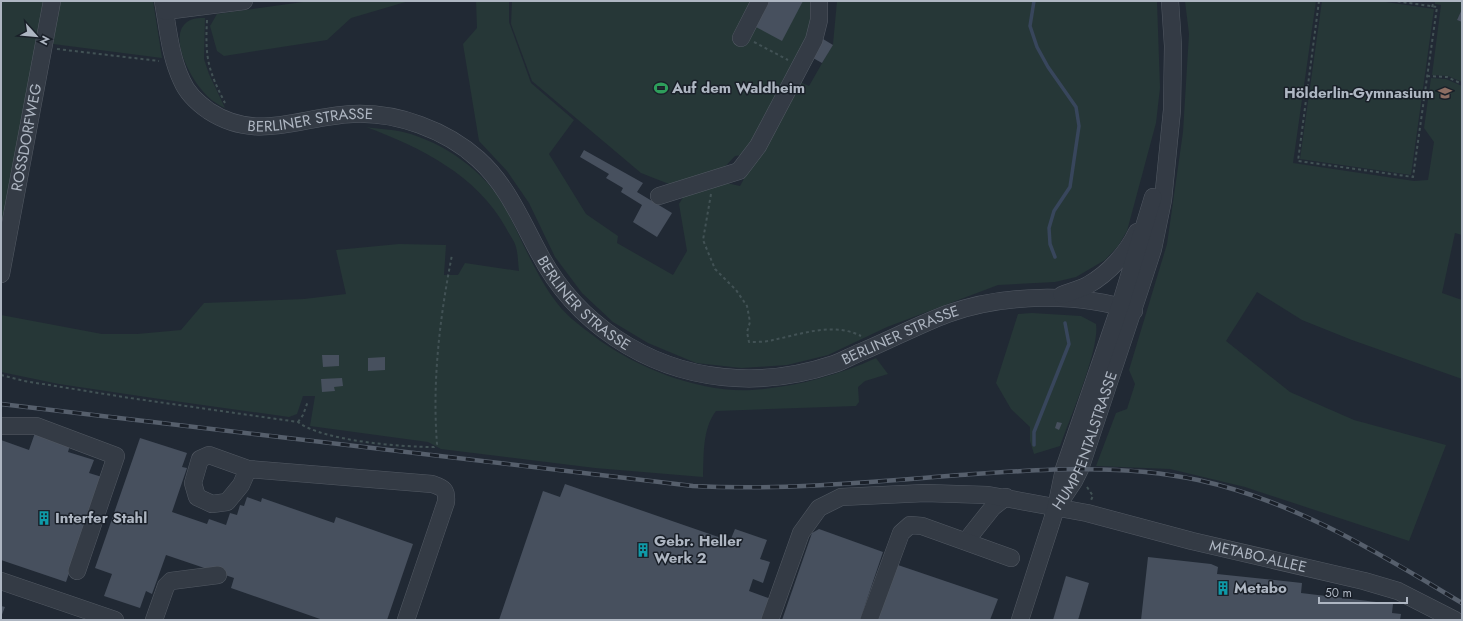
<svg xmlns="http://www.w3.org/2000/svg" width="1463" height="621" viewBox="0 0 1463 621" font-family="Jost,sans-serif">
	<rect width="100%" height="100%" fill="#212934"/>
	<g fill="#263737">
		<polygon points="1,1 45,1 1,230"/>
		<polygon points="59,1 153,1 162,58 53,44"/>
		<polygon points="310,1 409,1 351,18 327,40 224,56 217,51 210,26 217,14"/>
		<polygon points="476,1 509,1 509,22 531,83 574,120 549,154 586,214 618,236 617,243 673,275 687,251 679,204 686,192 718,181 740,186 798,81 809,86 833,44 837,1 1157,1 1160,88 1156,123 1127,231 1118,246 1105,260 1076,277 1055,282 998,285 887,327 828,355 787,365 741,368 696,363 648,343 613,322 582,293 555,257 529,203 507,171 479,141 463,44 477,28"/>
		<polygon points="512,1 814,1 809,39 749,154 735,156 719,173 674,186 641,173 532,81 511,24"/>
		<polygon points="1185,1 1316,1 1293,163 1414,181 1428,180 1434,142 1424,128 1431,78 1446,79 1462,86 1462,235 1455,233 1442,293 1462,300 1462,379 1352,340 1302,320 1257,292 1226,341 1290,392 1354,420 1446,445 1409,541 1245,487 1170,469 1096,466 1116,413 1127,409 1135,384 1129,370 1167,244 1183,132 1189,34"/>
		<polygon points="1322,1 1379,1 1434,9 1411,175 1300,159"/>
		<polygon points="1435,1 1462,1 1462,9 1457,20 1462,22 1462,82 1448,76 1432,75 1441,5 1435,4"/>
		<path d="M205,18L204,59L209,74L225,108C216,104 208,98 201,89C190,76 168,36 187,22C192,18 199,18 205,18Z"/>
		<path d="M366,127C378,129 391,129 403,132C444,142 486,172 506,209C521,238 537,278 557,303C568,318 585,329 599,340C640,369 701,393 752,390C794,387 837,376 876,358L888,374L865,381L858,387L859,402L856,406L716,411C702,429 704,456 703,477L595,468L441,449L428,442L310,426L315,396H303L297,414L289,417L153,398L59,384L1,372V315L102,334H137L181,330L204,303L304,299L346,294L336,250L399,244L446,245L444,275H458L465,263L519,271C518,263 518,254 516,247C514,240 509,234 506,228C477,175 420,147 366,127Z"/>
		<path d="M1032,313L1081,316L1096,324C1100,348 1070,418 1060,446L1034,454L1030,441V427L1011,409L996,383L1018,314Z"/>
	</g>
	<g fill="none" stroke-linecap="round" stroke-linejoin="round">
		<g stroke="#38465c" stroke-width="3.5">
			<polyline points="1034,1 1030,26 1037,47 1048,67 1076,107 1079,126 1070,187 1054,211 1049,228 1050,244 1055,257"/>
			<polyline points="1034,445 1034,432 1069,344 1065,323"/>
		</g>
	</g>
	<g fill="#47505e">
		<polygon points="768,1 803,1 782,41 754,26"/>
		<polygon points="1462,9 1462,22 1457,20"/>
		<polygon points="823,39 833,45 822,63 813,58"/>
		<polygon points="584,150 643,183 637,192 672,213 657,237 633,222 642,205 621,192 623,188 606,178 609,174 580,157"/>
		<polygon points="322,355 339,355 339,366 323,367"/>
		<polygon points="385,357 385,370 368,371 368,358"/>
		<polygon points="342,378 343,386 334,387 335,391 322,392 321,379"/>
		<polygon points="1057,422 1062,423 1059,430 1055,428"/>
		<polygon points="36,430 71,442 68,452 94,460 89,473 102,477 66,582 1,560 1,440 29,450"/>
		<polygon points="140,438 187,453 182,467 187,468 172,512 207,524 209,519 226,525 230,513 237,515 240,505 244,506 247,497 261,502 262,498 334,523 336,517 413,544 387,620 323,620 231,588 234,578 166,555 152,594 146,591 140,608 104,596 112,574 95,568"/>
		<polygon points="565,484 730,541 735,529 767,540 760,559 770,562 763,583 753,579 749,591 771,599 764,620 499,620 543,491 560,497"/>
		<polygon points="819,529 883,552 860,620 782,620 812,533"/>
		<polygon points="1148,557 1211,564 1218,567 1217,574 1302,583 1301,593 1393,604 1392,613 1401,614 1400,620 1141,620"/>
		<polygon points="895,564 998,599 990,620 876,620"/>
		<polygon points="1066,576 1089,583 1078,620 1053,620"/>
		<polygon points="1,606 5,607 1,617"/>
	</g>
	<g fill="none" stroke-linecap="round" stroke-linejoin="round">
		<defs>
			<g id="minor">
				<path id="s1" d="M163,1C168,28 170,56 182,81C187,93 199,104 209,111C258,143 301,116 353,114C397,112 446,130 478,159C507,185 521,220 539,253C575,322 645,369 723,377C760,381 798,376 834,364C843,361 851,356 861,352C890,340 918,325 947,314C1003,294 1078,292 1134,311"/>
				<polyline points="165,11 244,1"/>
				<polyline points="741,38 760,1"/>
				<polyline points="659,196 739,171 758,146 814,40 819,20 819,1"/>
				<path id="s2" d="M1,274L52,1"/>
				<path d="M1062,295C1070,292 1080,289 1088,285C1109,273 1127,253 1137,232"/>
				<polyline points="1,426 36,426 116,456 77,571"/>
				<path d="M248,469L241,485L227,502L212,504L197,497L193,483L200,459L209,455L248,469L432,484C444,488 447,490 446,502L406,620"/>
				<path id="s3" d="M1056,508L1074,481L1080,469L1141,286L1153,249L1163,200L1172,110L1173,46L1170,1"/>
				<polyline points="966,541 993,507 1006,497"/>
				<polyline points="1,581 115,620"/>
				<polyline points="154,620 166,586 171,581 218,575"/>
				<path id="s4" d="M770,620L801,533L819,508L841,497L925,493L988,495L1087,513L1192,541L1364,581L1398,591L1455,620"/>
				<polyline points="869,620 901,533 910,525 922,526 1011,558"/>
				<polyline points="1020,620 1056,508 1064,469 1120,306 1153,197"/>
			</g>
		</defs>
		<use href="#minor" stroke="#525963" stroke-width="18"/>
		<g stroke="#425255" stroke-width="2" stroke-dasharray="3 3" stroke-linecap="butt">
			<polyline points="1319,1 1298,161 1413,177 1437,7 1395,1"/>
			<polyline points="1432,7 1434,1"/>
			<path d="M207,20C205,58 208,70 225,103"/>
			<polyline points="754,42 788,60"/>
			<polyline points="57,49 159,61"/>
			<polyline points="1427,76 1447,77 1462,84"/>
			<path d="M711,194L703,240L715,269L736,290L747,306L750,322L747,332L749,342C757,342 766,342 773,340C801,334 834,322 861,336"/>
			<path d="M1,375L24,381L130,398L298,422C323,441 401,447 434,447L437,444C432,381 440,316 452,255"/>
			<polyline points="298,422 303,415 308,401"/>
			<polyline points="1087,487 1093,496 1091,500"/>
		</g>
		<use href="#minor" stroke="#343b45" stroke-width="17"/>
		<defs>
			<path id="rail" d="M1,404L693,486C787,491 880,481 974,474C1048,469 1124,464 1198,480C1295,501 1378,553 1462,603"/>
		</defs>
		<use href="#rail" stroke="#565f6c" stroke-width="4.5"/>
		<use href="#rail" stroke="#1a2029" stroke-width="3" stroke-dasharray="9" stroke-linecap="butt"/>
	</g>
	<defs>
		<symbol id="stadium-bare" viewBox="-9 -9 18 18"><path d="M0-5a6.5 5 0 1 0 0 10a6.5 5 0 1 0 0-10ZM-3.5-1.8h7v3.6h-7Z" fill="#2e9e5b" stroke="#1a2029" stroke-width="2.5" paint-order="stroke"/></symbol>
		<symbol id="school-bare" viewBox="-9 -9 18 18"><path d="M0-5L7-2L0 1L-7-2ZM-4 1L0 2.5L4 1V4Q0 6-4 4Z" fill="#8d6e63" stroke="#1a2029" stroke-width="2.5" paint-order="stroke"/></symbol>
		<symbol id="building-bare" viewBox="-9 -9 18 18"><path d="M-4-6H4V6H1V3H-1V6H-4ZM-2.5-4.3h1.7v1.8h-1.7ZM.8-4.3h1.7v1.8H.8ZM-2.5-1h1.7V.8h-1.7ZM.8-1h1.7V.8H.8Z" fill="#0f9aa8" stroke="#1a2029" stroke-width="2.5" paint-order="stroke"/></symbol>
	</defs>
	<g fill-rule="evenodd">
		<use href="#stadium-bare" x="651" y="78" width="20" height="20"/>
		<use href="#school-bare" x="1435" y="83" width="20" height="20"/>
		<use href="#building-bare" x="34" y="508" width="20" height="20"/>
		<use href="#building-bare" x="633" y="540" width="20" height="20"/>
		<use href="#building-bare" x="1213" y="578" width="20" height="20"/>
	</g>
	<g text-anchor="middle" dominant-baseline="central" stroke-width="3" stroke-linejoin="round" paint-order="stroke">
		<g font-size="15" font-weight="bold" fill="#aeb6c2" stroke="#1a2029" text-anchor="start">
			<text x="672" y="88">Auf dem Waldheim</text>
			<text x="1434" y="93" text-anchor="end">Hölderlin-Gymnasium</text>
			<text x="55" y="518">Interfer Stahl</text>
			<text x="654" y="541">Gebr. Heller<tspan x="654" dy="17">Werk 2</tspan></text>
			<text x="1234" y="588">Metabo</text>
		</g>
		<g font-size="15" fill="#aeb6c2" stroke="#1a2029">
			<text stroke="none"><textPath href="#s1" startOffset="228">BERLINER STRASSE</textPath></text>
			<text stroke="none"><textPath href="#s2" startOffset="139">ROSSDORFWEG</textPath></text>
			<text stroke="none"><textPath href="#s1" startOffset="588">BERLINER STRASSE</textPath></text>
			<text stroke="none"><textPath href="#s1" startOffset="936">BERLINER STRASSE</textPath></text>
			<text stroke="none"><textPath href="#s3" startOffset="74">HUMPFENTALSTRASSE</textPath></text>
			<text stroke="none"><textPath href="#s4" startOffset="572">METABO-ALLEE</textPath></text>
		</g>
	</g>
	<rect width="1463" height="621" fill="none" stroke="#aeb6c2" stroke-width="4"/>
	<g transform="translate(36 36) rotate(117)" stroke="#1a2029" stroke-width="3" paint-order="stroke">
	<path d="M0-3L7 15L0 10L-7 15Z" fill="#aeb6c2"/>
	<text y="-6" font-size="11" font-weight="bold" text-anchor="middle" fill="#aeb6c2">N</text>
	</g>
	<path d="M1319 597v6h88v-6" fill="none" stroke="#aeb6c2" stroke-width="2"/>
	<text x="1325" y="597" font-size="12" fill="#aeb6c2" stroke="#1a2029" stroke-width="3" paint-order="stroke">50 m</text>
</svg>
